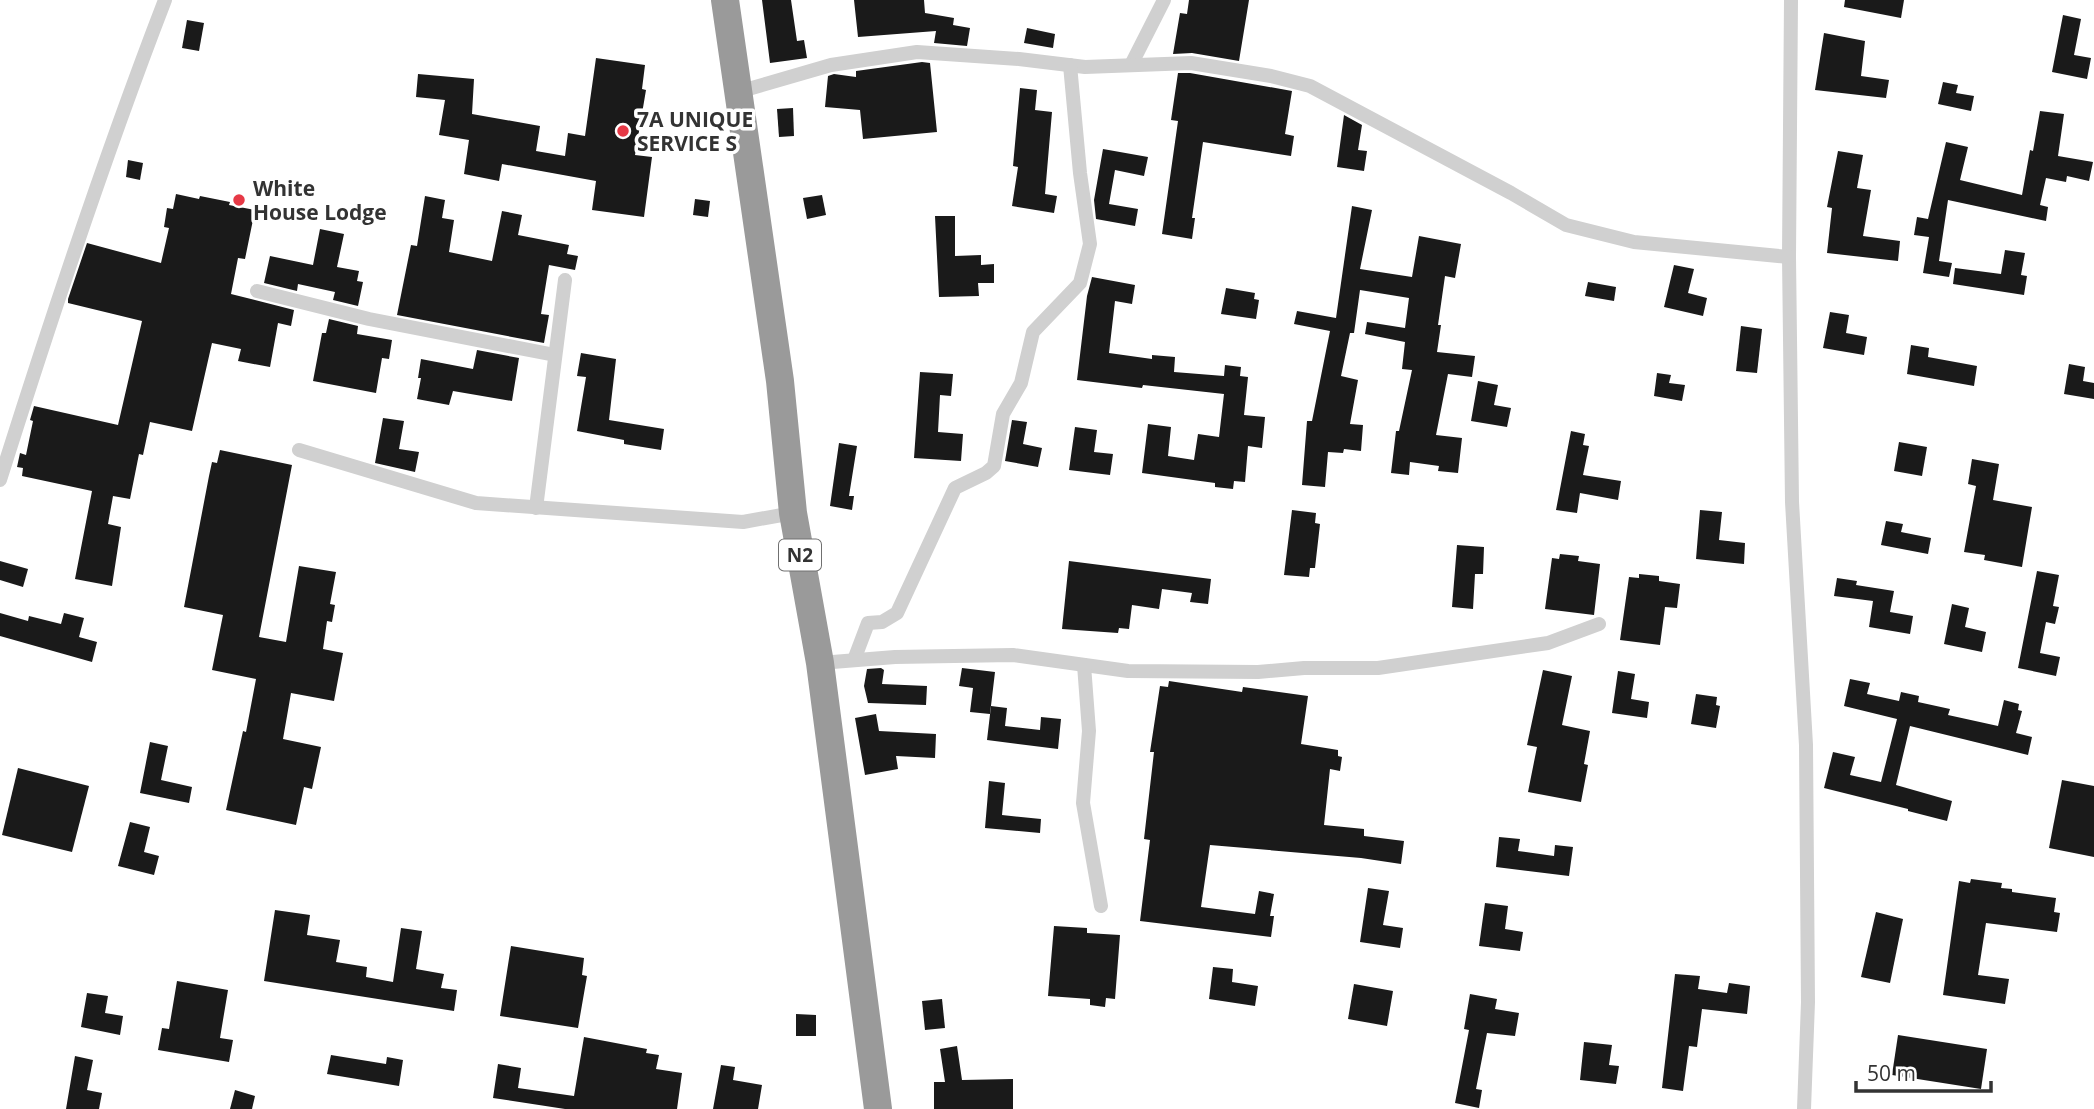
<svg xmlns="http://www.w3.org/2000/svg" width="2094" height="1109" viewBox="0 0 2094 1109" font-family="'Open Sans',sans-serif">
	<rect width="100%" height="100%" fill="#fff"/>
	<g fill="#1a1a1a">
		<polygon points="762,0 791,0 797,41 804,40 807,58 770,63"/>
		<polygon points="854,0 924,0 925,13 954,18 953,25 970,28 967,46 934,43 936,31 858,37"/>
		<polygon points="1189,0 1249,0 1239,61 1192,53 1173,54 1180,13 1187,14"/>
		<polygon points="1845,0 1904,0 1901,18 1844,7"/>
		<polygon points="2063,15 2081,19 2074,55 2091,58 2087,79 2052,72"/>
		<polygon points="187,20 204,23 199,51 182,48"/>
		<polygon points="1027,28 1055,34 1053,48 1024,43"/>
		<polygon points="1824,33 1865,41 1861,76 1889,80 1886,98 1815,90"/>
		<polygon points="596,58 645,65 642,89 646,90 635,155 652,157 644,217 592,210 596,181 502,164 499,181 464,174 469,140 439,135 445,100 416,97 418,74 474,79 472,114 540,126 536,151 565,156 568,133 585,136"/>
		<polygon points="922,62 930,63 937,132 863,139 860,110 825,107 828,76 834,74 856,77 856,71"/>
		<polygon points="1178,73 1190,73 1292,91 1285,134 1294,136 1291,156 1203,142 1192,218 1195,218 1192,239 1162,234 1178,121 1171,120"/>
		<polygon points="1943,82 1958,85 1956,93 1974,96 1971,111 1938,104"/>
		<polygon points="1020,88 1037,90 1035,110 1052,112 1045,194 1057,196 1054,213 1012,206 1018,167 1013,166"/>
		<polygon points="793,108 794,136 779,137 777,109"/>
		<polygon points="2040,111 2064,114 2058,156 2093,162 2089,181 2067,176 2066,182 2046,178 2040,205 2048,207 2046,221 1948,200 1939,261 1952,263 1949,277 1923,273 1929,237 1914,235 1917,217 1928,219 1946,142 1968,147 1960,180 2022,195 2030,150 2033,151"/>
		<polygon points="1344,115 1362,125 1358,150 1367,151 1364,171 1337,167"/>
		<polygon points="1103,149 1148,157 1144,176 1115,170 1109,204 1138,209 1135,226 1096,219 1094,200"/>
		<polygon points="1838,151 1863,155 1857,188 1871,190 1863,236 1900,241 1898,261 1827,253 1832,208 1827,207"/>
		<polygon points="128,160 143,163 140,180 126,177"/>
		<polygon points="176,194 199,199 200,196 230,202 229,205 255,210 245,259 238,258 231,294 294,310 291,326 278,323 270,367 238,361 241,349 212,343 192,431 150,422 143,455 139,454 130,499 113,496 108,524 121,527 112,586 75,579 92,491 22,476 23,468 17,467 20,453 26,455 33,421 30,420 34,406 118,425 142,321 68,303 68,299 87,243 161,263 169,228 164,227 167,208 173,209"/>
		<polygon points="822,195 826,215 807,219 803,198"/>
		<polygon points="425,196 445,200 442,218 454,220 449,252 492,261 502,211 522,215 518,235 569,245 567,254 578,256 575,270 549,265 541,314 549,315 544,343 397,315 411,245 417,246"/>
		<polygon points="695,199 710,201 708,217 693,215"/>
		<polygon points="1352,206 1372,210 1360,269 1412,277 1419,236 1461,244 1455,278 1445,276 1438,325 1441,325 1437,352 1475,356 1472,377 1448,374 1436,435 1462,438 1458,473 1438,471 1439,466 1410,462 1409,475 1391,473 1396,431 1399,431 1412,370 1402,369 1405,342 1365,334 1367,322 1405,328 1409,298 1360,290 1354,333 1350,333 1341,376 1358,380 1350,424 1363,425 1361,451 1344,449 1343,453 1328,452 1325,487 1302,485 1307,421 1312,421 1330,331 1294,324 1297,311 1336,318"/>
		<polygon points="935,216 955,216 955,256 981,255 981,265 994,264 994,283 978,283 979,296 939,297"/>
		<polygon points="320,229 344,234 337,267 359,271 357,281 363,282 358,306 333,300 335,292 298,284 297,291 264,283 270,256 313,265"/>
		<polygon points="2005,250 2025,253 2021,275 2027,276 2024,295 1953,284 1955,268 2001,274"/>
		<polygon points="1674,265 1694,269 1688,293 1707,298 1703,316 1664,307"/>
		<polygon points="1092,277 1135,285 1132,304 1115,301 1109,353 1152,359 1152,355 1175,357 1174,372 1224,376 1225,365 1241,367 1240,376 1248,377 1244,415 1265,417 1262,448 1248,446 1245,482 1234,481 1233,489 1215,487 1215,483 1142,473 1148,424 1171,427 1168,456 1194,460 1198,434 1219,437 1224,394 1143,385 1142,388 1077,380 1087,296"/>
		<polygon points="1588,282 1616,287 1614,301 1585,296"/>
		<polygon points="1226,288 1255,293 1254,299 1259,300 1256,319 1221,314"/>
		<polygon points="1830,312 1849,315 1846,333 1867,337 1864,355 1823,348"/>
		<polygon points="329,319 358,326 357,334 392,340 389,359 382,358 376,393 313,381 322,333 326,333"/>
		<polygon points="1741,326 1762,329 1757,373 1736,371"/>
		<polygon points="1911,345 1929,348 1928,357 1977,366 1974,386 1907,374"/>
		<polygon points="477,350 519,358 512,401 453,391 449,405 417,399 421,378 418,378 421,359 473,369"/>
		<polygon points="581,353 616,359 609,420 664,429 661,450 624,444 624,440 577,431 586,377 577,376"/>
		<polygon points="2069,364 2085,367 2083,381 2094,383 2094,399 2064,394"/>
		<polygon points="920,372 953,374 951,396 940,395 938,432 963,434 961,461 914,458"/>
		<polygon points="1657,373 1671,375 1669,383 1685,385 1682,401 1654,396"/>
		<polygon points="1478,381 1498,385 1494,405 1511,408 1507,427 1471,421"/>
		<polygon points="383,418 404,421 399,449 419,452 415,472 375,463"/>
		<polygon points="1012,420 1027,422 1023,444 1042,448 1038,467 1005,461"/>
		<polygon points="1075,427 1097,430 1094,452 1113,454 1110,475 1069,470"/>
		<polygon points="1571,431 1585,434 1583,445 1589,446 1583,475 1621,481 1618,500 1580,493 1577,513 1556,510"/>
		<polygon points="1899,442 1927,447 1922,476 1894,471"/>
		<polygon points="839,443 857,446 849,496 854,496 852,510 830,506"/>
		<polygon points="220,450 292,465 259,637 286,642 299,566 336,572 330,604 335,605 332,622 327,621 323,649 343,653 334,701 291,693 283,739 321,747 312,789 304,787 296,825 226,810 243,731 246,732 256,679 212,670 223,615 184,607 209,476 212,462 217,463"/>
		<polygon points="1972,459 1999,464 1993,500 2032,507 2022,567 1984,560 1985,555 1964,552 1976,486 1968,484"/>
		<polygon points="1292,510 1316,513 1315,523 1320,524 1315,568 1310,568 1309,577 1284,575"/>
		<polygon points="1700,510 1722,512 1719,540 1745,543 1744,564 1696,559"/>
		<polygon points="1886,521 1903,524 1901,532 1931,538 1928,554 1881,545"/>
		<polygon points="1457,545 1484,547 1483,574 1475,574 1473,609 1452,607"/>
		<polygon points="1560,554 1579,556 1578,561 1600,564 1594,615 1545,609 1552,558 1559,559"/>
		<polygon points="0,561 28,569 23,587 0,580"/>
		<polygon points="1069,561 1211,579 1208,604 1190,602 1192,593 1162,589 1159,609 1132,605 1129,629 1119,628 1118,633 1062,629"/>
		<polygon points="2037,571 2059,575 2053,606 2059,607 2055,624 2046,622 2040,653 2060,657 2056,676 2018,668"/>
		<polygon points="1639,574 1659,576 1659,581 1680,584 1677,608 1665,607 1660,645 1620,640 1629,577 1639,578"/>
		<polygon points="1837,578 1857,581 1856,585 1894,591 1890,612 1913,616 1910,634 1869,627 1873,601 1834,596"/>
		<polygon points="1952,604 1969,608 1965,627 1986,632 1982,652 1944,644"/>
		<polygon points="0,613 28,621 29,616 61,624 64,613 84,618 79,637 97,642 92,662 0,636"/>
		<polygon points="881,668 884,670 882,684 927,686 926,705 868,703 864,686 867,669"/>
		<polygon points="962,668 995,672 990,714 970,712 973,688 959,686"/>
		<polygon points="1543,670 1572,676 1562,725 1590,731 1584,764 1588,765 1581,802 1528,792 1537,747 1527,745"/>
		<polygon points="1618,671 1635,674 1631,699 1649,702 1647,718 1612,713"/>
		<polygon points="1850,679 1870,683 1867,694 1899,701 1901,692 1919,696 1918,702 1950,709 1948,715 1998,726 2004,700 2019,704 2018,710 2022,711 2016,733 2032,737 2028,755 1910,726 1896,785 1952,801 1947,821 1908,811 1908,809 1824,788 1833,752 1855,757 1850,775 1881,782 1897,719 1844,706"/>
		<polygon points="1169,681 1242,692 1243,687 1308,696 1301,744 1338,750 1338,756 1342,757 1340,771 1330,769 1324,825 1364,829 1364,836 1404,841 1401,864 1361,858 1210,845 1201,907 1255,914 1259,891 1274,894 1270,916 1274,916 1271,937 1140,921 1150,840 1144,839 1154,752 1150,752 1160,686 1168,687"/>
		<polygon points="1696,694 1717,697 1716,705 1720,706 1716,728 1691,724"/>
		<polygon points="991,706 1007,708 1005,726 1040,730 1041,717 1061,719 1058,749 987,740"/>
		<polygon points="876,714 879,731 936,734 935,758 896,756 898,769 865,775 855,718"/>
		<polygon points="150,742 168,746 161,780 192,787 189,803 140,793"/>
		<polygon points="18,768 89,786 72,852 2,835"/>
		<polygon points="2062,780 2094,786 2094,857 2049,848"/>
		<polygon points="989,781 1005,783 1002,815 1041,819 1040,833 985,828"/>
		<polygon points="130,822 150,827 144,852 159,856 154,875 118,866"/>
		<polygon points="1499,837 1520,839 1518,851 1554,856 1555,845 1573,847 1569,876 1496,867"/>
		<polygon points="1971,879 2002,883 2001,888 2012,889 2012,892 2056,898 2054,912 2060,913 2057,932 1986,923 1978,975 2009,979 2005,1004 1943,995 1959,881 1970,883"/>
		<polygon points="1368,888 1389,891 1383,925 1403,928 1400,948 1360,942"/>
		<polygon points="1485,903 1508,906 1505,929 1523,932 1520,951 1479,946"/>
		<polygon points="275,910 310,915 307,935 340,940 336,962 367,967 366,977 393,982 401,928 422,931 416,969 444,974 441,988 457,990 454,1011 264,981"/>
		<polygon points="1876,912 1903,919 1890,983 1861,977"/>
		<polygon points="1054,926 1087,928 1087,933 1120,935 1115,999 1106,998 1105,1007 1090,1005 1090,999 1048,996"/>
		<polygon points="511,946 584,958 582,975 587,976 578,1028 500,1016"/>
		<polygon points="1213,967 1233,969 1232,982 1258,986 1255,1006 1209,999"/>
		<polygon points="1675,974 1700,976 1698,989 1727,993 1729,983 1750,986 1747,1014 1702,1009 1697,1047 1689,1046 1683,1091 1662,1088"/>
		<polygon points="177,981 228,990 220,1038 233,1040 229,1062 158,1050 162,1028 169,1029"/>
		<polygon points="1354,984 1393,991 1387,1026 1348,1019"/>
		<polygon points="87,993 108,996 105,1013 123,1016 120,1035 81,1027"/>
		<polygon points="1470,994 1497,999 1495,1009 1519,1013 1515,1036 1487,1033 1476,1089 1482,1090 1479,1108 1455,1103 1469,1030 1464,1029"/>
		<polygon points="942,999 945,1028 925,1030 922,1001"/>
		<polygon points="796,1014 816,1015 816,1036 796,1036"/>
		<polygon points="1898,1035 1987,1049 1981,1089 1892,1075"/>
		<polygon points="584,1037 647,1049 646,1053 659,1055 656,1069 682,1073 677,1109 565,1109 493,1098 498,1064 521,1068 518,1088 574,1096"/>
		<polygon points="1584,1042 1612,1045 1609,1065 1619,1066 1616,1084 1580,1080"/>
		<polygon points="957,1046 962,1080 1013,1079 1013,1109 934,1109 934,1082 945,1082 940,1049"/>
		<polygon points="331,1055 386,1064 387,1057 403,1060 399,1086 327,1074"/>
		<polygon points="75,1056 93,1060 87,1090 102,1093 99,1109 66,1109"/>
		<polygon points="721,1065 735,1067 733,1080 762,1085 758,1109 713,1109"/>
		<polygon points="235,1090 255,1096 252,1109 230,1109"/>
	</g>
	<g fill="none" stroke-linecap="round" stroke-linejoin="round">
		<g stroke="#d0d0d0" stroke-width="14">
			<polyline points="1791,0 1789,257 1792,502 1806,745 1808,1002 1804,1109"/>
			<polyline points="1131,65 1164,0"/>
			<polyline points="738,92 831,65 917,52 1019,59 1085,67 1191,63 1271,76 1310,86 1511,193 1566,225 1634,242 1789,257"/>
			<polyline points="257,291 369,319 555,355"/>
			<polyline points="299,450 476,503 743,522 793,513"/>
			<path d="M0,480C51,318 104,158 165,0"/>
			<polyline points="536,508 565,280"/>
			<polyline points="854,660 868,623 882,622 897,613 955,488 986,473 994,466 1003,414 1021,383 1033,332 1080,283 1090,244 1080,173 1070,65"/>
			<polyline points="820,663 895,657 1013,655 1128,671 1258,672 1304,668 1378,668 1548,643 1599,624"/>
			<polyline points="1084,665 1089,731 1083,803 1101,906"/>
		</g>
		<polyline stroke="#9a9a9a" stroke-width="28" points="725,0 780,381 793,513 820,663 878,1109"/>
	</g>
	<g fill="#e63946" stroke="#fff" stroke-width="2.5">
		<circle cx="623" cy="131" r="7"/>
		<circle cx="239" cy="200" r="7"/>
	</g>
	<g text-anchor="middle" dominant-baseline="central" stroke-width="7" stroke-linejoin="round" paint-order="stroke">
		<rect fill="#fff" stroke="#707070" stroke-width="2" x="779" y="539.5" width="42" height="31" rx="5"/>
		<g font-size="19" font-weight="bold" fill="#333">
			<text x="800" y="555">N2</text>
		</g>
		<g font-size="21" font-weight="bold" fill="#333" stroke="#fff" text-anchor="start">
			<text x="637" y="119">7A UNIQUE<tspan x="637" dy="24">SERVICE S</tspan></text>
			<text x="253" y="188">White<tspan x="253" dy="24">House Lodge</tspan></text>
		</g>
	</g>
	<path d="M1856 1081v10h135v-10" fill="none" stroke="#333333" stroke-width="3.5"/>
	<text x="1867" y="1081" font-size="21" fill="#333333" stroke="#ffffff" stroke-width="5" paint-order="stroke">50 m</text>
</svg>
